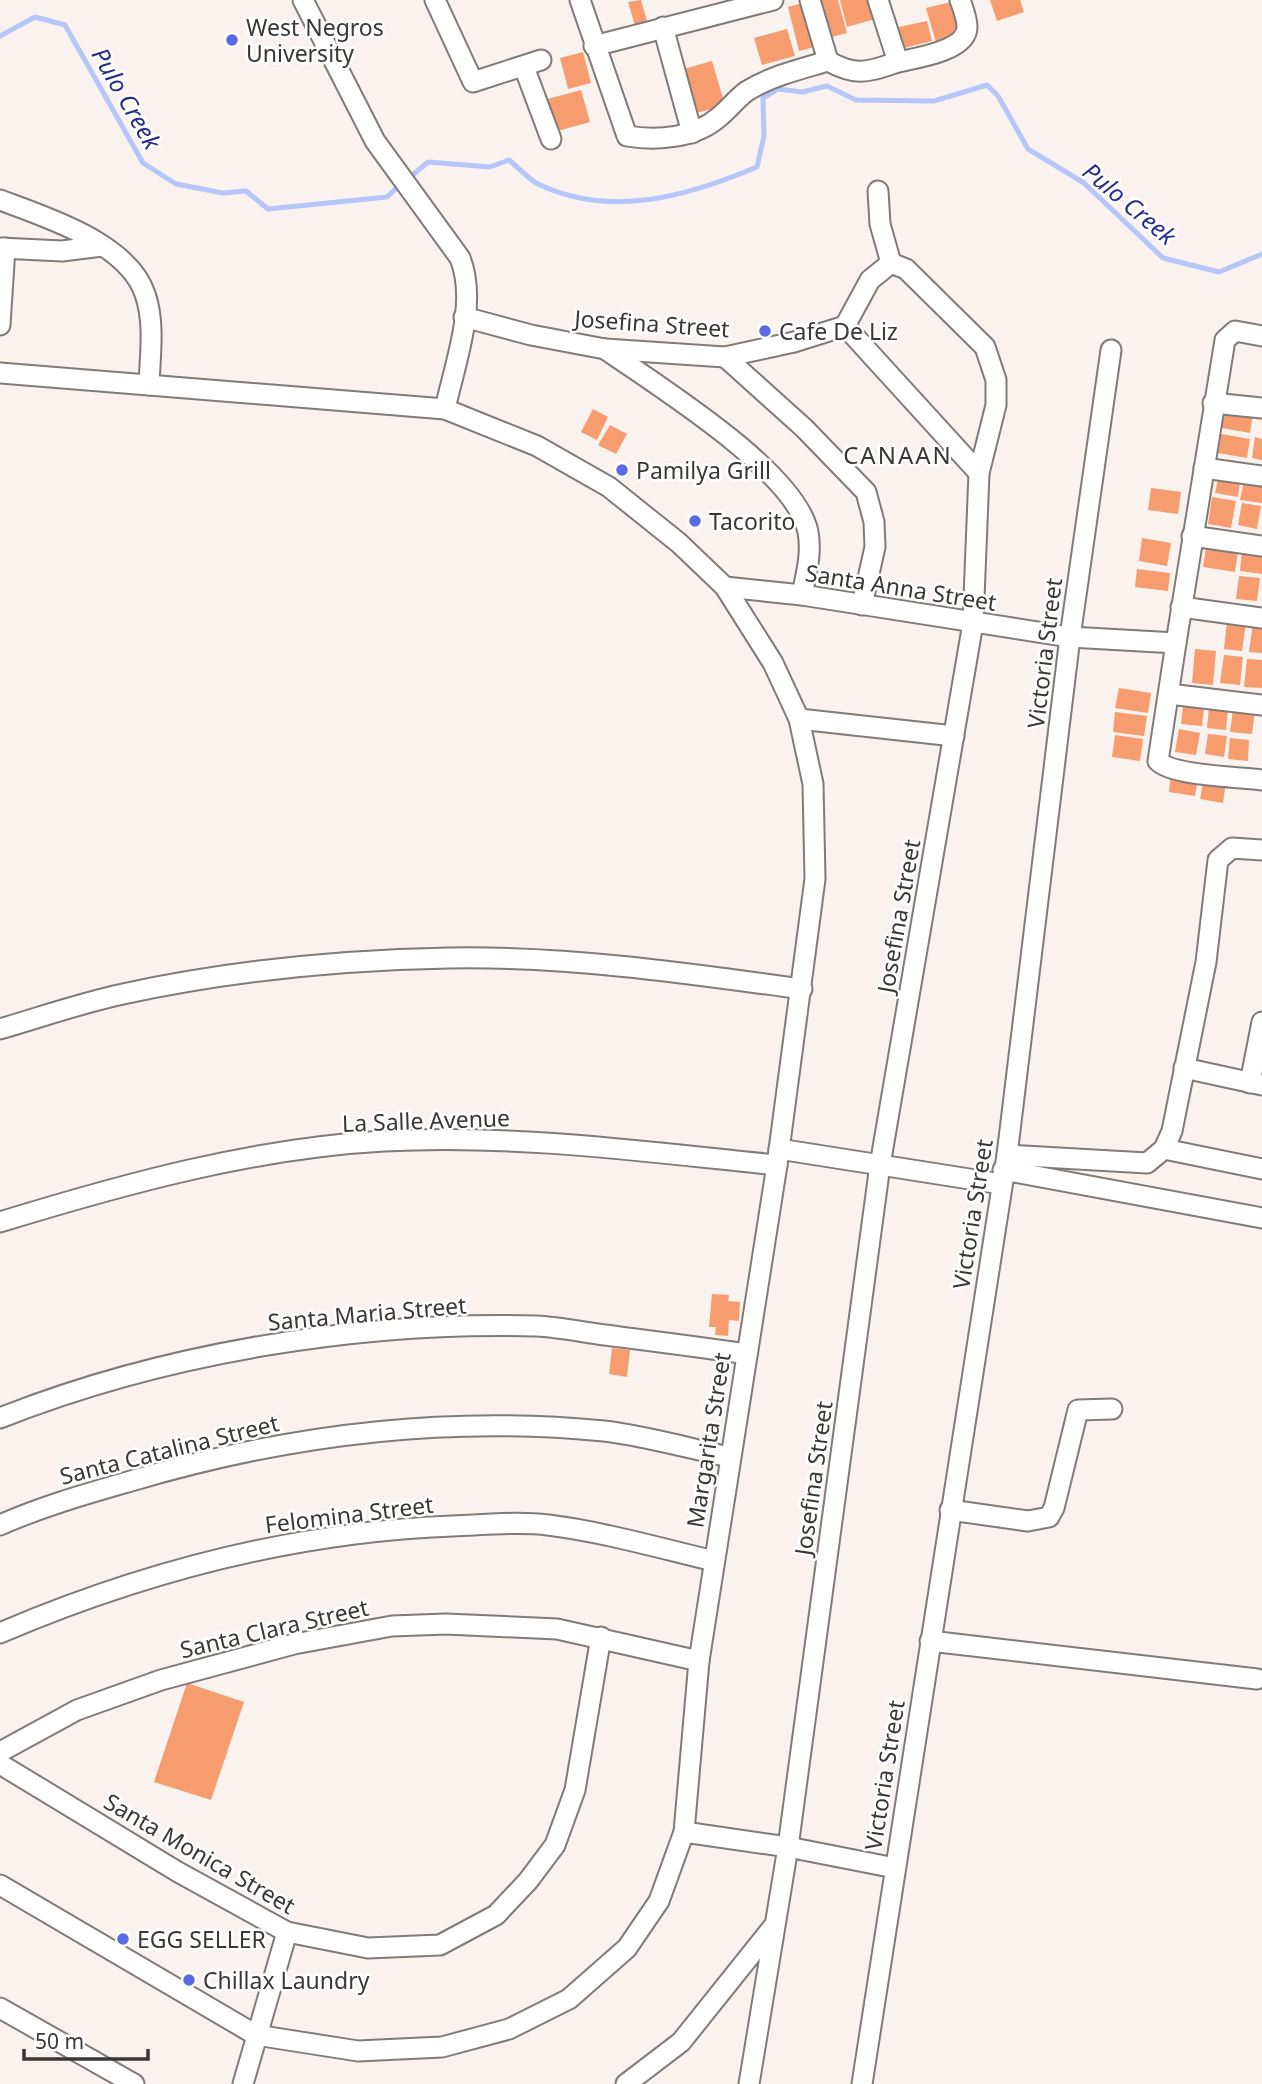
<svg xmlns="http://www.w3.org/2000/svg" width="1262" height="2084" viewBox="0 0 1262 2084" font-family="'Noto Sans',sans-serif">
	<rect width="100%" height="100%" fill="#f9f2ee"/>
	<g fill="none" stroke-linecap="round" stroke-linejoin="round">
		<g stroke="#b8c5f9" stroke-width="5">
			<polyline points="0,36 35,17 65,25 143,163 176,184 223,193 246,191 268,209 387,197 400,185"/>
			<path d="M408,179L428,162L490,167L509,160C518,167 528,179 538,184C611,219 688,196 757,167L764,136L763,98L778,89L802,92L827,86L856,100L934,101L987,85L998,96L1028,149L1084,183L1163,258L1219,272L1262,254"/>
		</g>
	</g>
	<g fill="#f79c6f">
		<polygon points="641,0 648,25 636,29 628,2"/>
		<polygon points="816,0 838,0 847,33 827,38"/>
		<polygon points="840,0 870,0 875,19 847,27"/>
		<polygon points="990,0 1020,0 1024,12 997,21"/>
		<polygon points="955,1 964,35 936,42 926,8"/>
		<polygon points="807,2 819,46 799,51 788,7"/>
		<polygon points="927,21 932,41 904,48 899,27"/>
		<polygon points="787,29 795,56 762,65 754,38"/>
		<polygon points="583,52 591,83 568,89 560,58"/>
		<polygon points="712,61 725,105 697,113 684,69"/>
		<polygon points="581,90 590,122 554,132 544,100"/>
		<polygon points="1226,408 1253,413 1250,433 1222,428"/>
		<polygon points="593,409 608,417 597,440 581,432"/>
		<polygon points="610,425 627,434 616,454 598,445"/>
		<polygon points="1221,434 1250,439 1247,458 1218,453"/>
		<polygon points="1255,437 1262,439 1262,460 1252,458"/>
		<polygon points="1218,479 1240,482 1238,497 1215,493"/>
		<polygon points="1244,481 1262,484 1262,503 1240,500"/>
		<polygon points="1151,488 1181,492 1178,514 1148,510"/>
		<polygon points="1212,497 1236,501 1231,528 1208,524"/>
		<polygon points="1242,503 1261,506 1257,529 1238,525"/>
		<polygon points="1142,538 1171,543 1167,566 1139,561"/>
		<polygon points="1206,548 1238,552 1235,572 1203,567"/>
		<polygon points="1242,550 1262,553 1262,574 1240,571"/>
		<polygon points="1137,569 1170,573 1168,591 1135,587"/>
		<polygon points="1239,576 1260,578 1257,601 1236,599"/>
		<polygon points="1227,621 1246,623 1242,651 1224,649"/>
		<polygon points="1253,623 1262,625 1262,653 1249,652"/>
		<polygon points="1195,649 1216,651 1213,685 1192,683"/>
		<polygon points="1224,655 1243,657 1240,685 1220,683"/>
		<polygon points="1247,659 1262,660 1262,688 1244,687"/>
		<polygon points="1119,688 1151,693 1148,713 1115,708"/>
		<polygon points="1183,706 1204,709 1202,726 1181,724"/>
		<polygon points="1209,707 1228,710 1226,730 1207,728"/>
		<polygon points="1233,709 1255,711 1252,734 1230,732"/>
		<polygon points="1115,712 1147,716 1144,736 1113,732"/>
		<polygon points="1179,729 1200,733 1196,755 1175,752"/>
		<polygon points="1208,734 1227,736 1224,757 1205,754"/>
		<polygon points="1115,735 1143,739 1140,761 1112,757"/>
		<polygon points="1230,738 1249,740 1248,761 1228,759"/>
		<polygon points="1171,773 1198,777 1195,796 1169,792"/>
		<polygon points="1204,778 1226,781 1223,803 1200,799"/>
		<polygon points="712,1294 729,1295 728,1301 740,1302 739,1321 729,1320 728,1336 715,1335 716,1327 709,1327"/>
		<polygon points="612,1348 630,1350 627,1377 609,1374"/>
		<polygon points="187,1683 244,1702 211,1800 154,1782"/>
	</g>
	<g fill="none" stroke-linecap="round" stroke-linejoin="round">
		<defs>
			<g id="minor">
				<path d="M303,0L375,141L460,258C478,303 455,363 445,409"/>
				<polyline points="435,0 473,82 541,60"/>
				<path d="M580,0L627,136C658,141 695,138 719,117C729,109 737,98 747,91C771,76 801,69 828,61C857,77 867,72 898,62"/>
				<polyline points="810,0 828,61"/>
				<path d="M878,0L898,62C916,58 967,51 967,27C967,18 963,8 960,0"/>
				<polyline points="663,27 692,133"/>
				<polyline points="594,46 773,0"/>
				<polyline points="524,67 551,139"/>
				<polyline points="878,191 880,224 891,263"/>
				<path d="M0,200C46,217 128,243 145,294C155,322 150,356 149,385"/>
				<polyline points="0,248 62,251 102,246"/>
				<polyline points="464,317 531,335 605,349 725,357 794,342 845,326 870,280 891,263"/>
				<polyline points="0,325 5,248"/>
				<polyline points="845,326 979,473"/>
				<path d="M605,349C656,385 796,471 808,532C812,554 806,574 802,595"/>
				<polyline points="725,357 804,428 866,492 874,522 875,547 862,605"/>
				<polyline points="0,373 445,409 537,446 609,487 679,543 725,587 773,663 799,719 813,784 815,879 777,1165 699,1661 684,1832 659,1901 627,1948 569,1999 509,2029 442,2047 358,2051 256,2035 0,1885"/>
				<polyline points="1213,403 1262,408"/>
				<polyline points="1204,468 1262,476"/>
				<polyline points="1192,536 1262,546"/>
				<polyline points="725,587 802,595 1070,637 1176,643 1225,340 1235,331 1262,336"/>
				<polyline points="1181,607 1262,618"/>
				<path d="M1176,643L1158,761C1172,776 1240,777 1262,780"/>
				<polyline points="1169,694 1262,705"/>
				<polyline points="799,719 954,736"/>
				<path d="M0,1029C41,1017 81,1003 123,994C229,971 340,960 449,958C567,956 686,973 802,989"/>
				<polyline points="1184,1068 1262,1085"/>
				<polyline points="1250,1083 1262,1022"/>
				<polyline points="779,1149 1001,1184"/>
				<polyline points="1164,1149 1262,1169"/>
				<polyline points="1007,1155 1147,1163 1164,1149 1172,1131 1206,962 1218,860 1232,848 1262,850"/>
				<polyline points="1003,1170 1262,1218"/>
				<path d="M0,1222C124,1184 254,1148 384,1141C516,1134 647,1152 777,1165"/>
				<path d="M0,1418C164,1353 360,1321 536,1326C559,1327 582,1332 605,1335C652,1341 700,1347 747,1354"/>
				<polyline points="950,1510 1028,1521 1049,1517 1054,1508 1078,1410 1112,1409"/>
				<path d="M0,1525C43,1506 86,1494 131,1481C286,1435 442,1415 604,1431C646,1436 688,1448 729,1457"/>
				<path d="M0,1633C143,1572 296,1532 452,1526C483,1525 517,1521 548,1525C604,1532 659,1548 714,1561"/>
				<polyline points="930,1641 1257,1679"/>
				<polyline points="0,1752 77,1710 161,1680 294,1644 392,1626 446,1624 557,1629 699,1661"/>
				<polyline points="0,1764 178,1872 287,1932 368,1948 440,1945 496,1915 528,1881 555,1845 575,1790 601,1637"/>
				<polyline points="684,1832 788,1847 895,1868"/>
				<polyline points="0,2008 134,2084"/>
				<polyline points="243,2084 287,1932"/>
				<polyline points="626,2084 681,2042 773,1927"/>
				<polyline points="749,2084 788,1847 880,1165 973,623 979,473 996,405 996,380 985,347 906,269 891,263"/>
				<polyline points="862,2084 1007,1155 1070,637 1111,350"/>
			</g>
		</defs>
		<use href="#minor" stroke="#817b78" stroke-width="23"/>
		<use href="#minor" stroke="#fff" stroke-width="19"/>
	</g>
	<g fill="#5a6ae1" stroke="#fff" stroke-width="2.5">
		<circle cx="232" cy="40" r="7"/>
		<circle cx="765" cy="331" r="7"/>
		<circle cx="622" cy="470" r="7"/>
		<circle cx="695" cy="521" r="7"/>
		<circle cx="123" cy="1939" r="7"/>
		<circle cx="189" cy="1980" r="7"/>
	</g>
	<g text-anchor="middle" dominant-baseline="central" stroke-width="5" stroke-linejoin="round" paint-order="stroke">
		<g font-size="23" fill="#3a3736" stroke="#fff" text-anchor="start">
			<text x="246" y="27">West Negros<tspan x="246" dy="26">University</tspan></text>
			<text x="779" y="331">Cafe De Liz</text>
			<text x="636" y="470">Pamilya Grill</text>
			<text x="709" y="521">Tacorito</text>
			<text x="137" y="1939">EGG SELLER</text>
			<text x="203" y="1980">Chillax Laundry</text>
		</g>
		<g font-size="23" fill="#3a3736" stroke="#fff">
			<text transform="translate(652 323) rotate(4)">Josefina Street</text>
			<text transform="translate(901 587) rotate(9)">Santa Anna Street</text>
			<text transform="translate(1044 653) rotate(-83)">Victoria Street</text>
			<text transform="translate(898 916) rotate(-80)">Josefina Street</text>
			<text transform="translate(426 1120) rotate(-2)">La Salle Avenue</text>
			<text transform="translate(972 1214) rotate(-81)">Victoria Street</text>
			<text transform="translate(367 1313) rotate(-5)">Santa Maria Street</text>
			<text transform="translate(708 1440) rotate(-81)">Margarita Street</text>
			<text transform="translate(169 1449) rotate(-14)">Santa Catalina Street</text>
			<text transform="translate(813 1478) rotate(-82)">Josefina Street</text>
			<text transform="translate(349 1514) rotate(-7)">Felomina Street</text>
			<text transform="translate(274 1628) rotate(-13)">Santa Clara Street</text>
			<text transform="translate(884 1775) rotate(-81)">Victoria Street</text>
			<text transform="translate(200 1853) rotate(30)">Santa Monica Street</text>
		</g>
		<g font-size="24" font-style="italic" fill="#282c8c" stroke="#fff">
			<text transform="translate(127 98) rotate(60)">Pulo Creek</text>
			<text transform="translate(1130 203) rotate(40)">Pulo Creek</text>
		</g>
		<g font-size="24" letter-spacing="2" fill="#3a3736" stroke="#fff">
			<text x="898" y="454">CANAAN</text>
		</g>
	</g>
	<path d="M24 2049v10h124v-10" fill="none" stroke="#3a3736" stroke-width="3.5"/>
	<text x="35" y="2049" font-size="21" fill="#3a3736" stroke="#ffffff" stroke-width="5" paint-order="stroke">50 m</text>
</svg>
